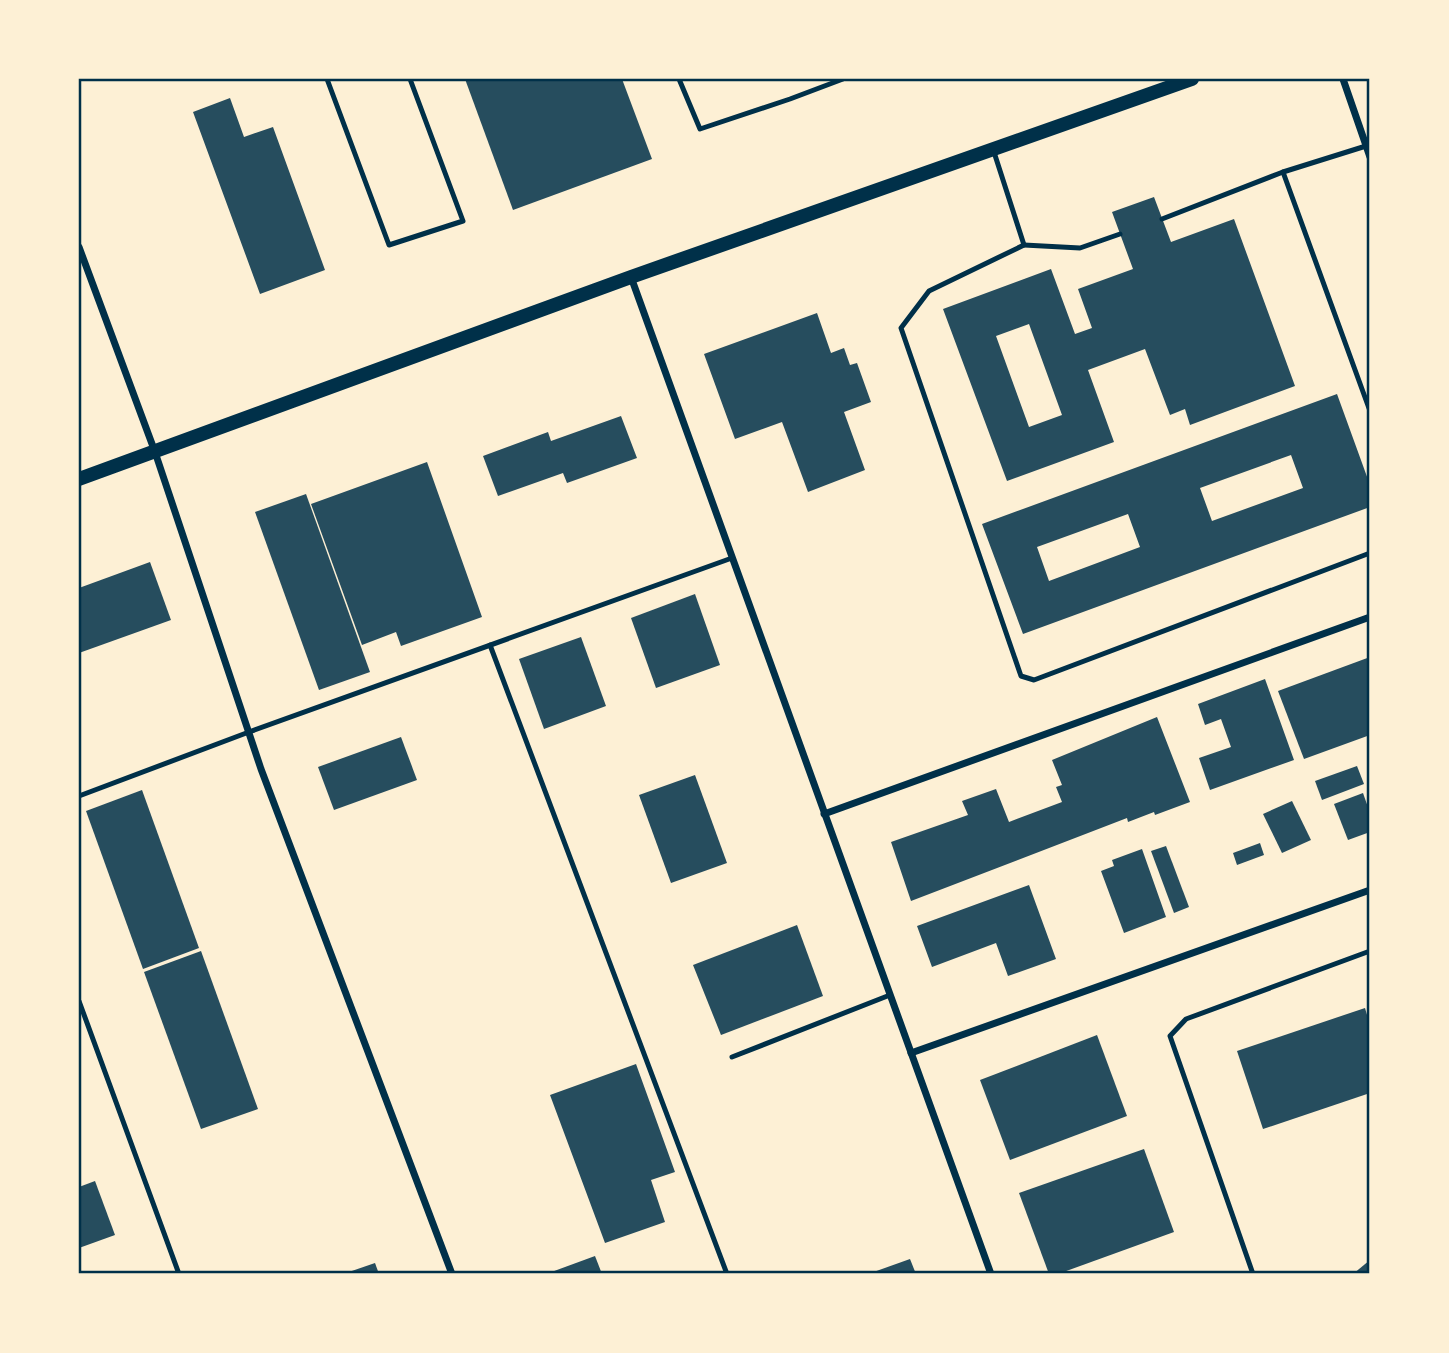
<svg xmlns="http://www.w3.org/2000/svg" width="1449" height="1353" viewBox="0 0 1449 1353" font-family="Cabin,sans-serif">
	<rect width="100%" height="100%" fill="#fdf0d5"/>
	<g fill="#264d5e" fill-rule="evenodd">
		<polygon points="465,79 622,79 652,159 513,210"/>
		<polygon points="230,98 244,137 273,127 325,270 260,294 193,112"/>
		<path d="M1154,197L1171,242L1234,219L1295,386L1190,425L1185,409L1170,415L1145,349L1088,370L1114,442L1007,481L943,309L1051,269L1075,334L1092,328L1078,289L1133,269L1112,212ZM1029,324L1062,415L1029,427L996,336Z"/>
		<polygon points="817,313 831,353 844,348 850,365 857,363 871,402 844,412 865,470 808,492 782,422 735,439 704,354"/>
		<path d="M1337,394L1370,485V507L1023,634L982,524ZM1291,455L1303,488L1212,521L1200,488ZM1128,514L1140,547L1049,581L1037,547Z"/>
		<polygon points="621,416 637,458 567,483 563,473 498,496 483,456 548,432 551,441"/>
		<polygon points="427,462 482,617 401,646 396,632 362,645 311,504"/>
		<polygon points="306,494 370,672 319,690 255,512"/>
		<polygon points="150,562 171,620 79,653 79,588"/>
		<polygon points="695,594 720,665 656,688 631,618"/>
		<polygon points="581,637 606,706 544,729 519,659"/>
		<polygon points="1370,657 1370,735 1304,759 1278,691"/>
		<polygon points="1265,679 1294,760 1210,790 1199,758 1231,747 1221,719 1205,725 1198,704"/>
		<polygon points="1157,717 1190,802 1155,815 1154,812 1128,822 1127,818 911,901 891,842 968,815 962,801 996,789 1009,822 1062,802 1056,787 1062,785 1052,760"/>
		<polygon points="401,737 417,780 334,810 318,767"/>
		<polygon points="1357,766 1364,784 1322,800 1315,781"/>
		<polygon points="695,775 727,863 671,883 639,795"/>
		<polygon points="142,790 199,948 143,969 86,811"/>
		<polygon points="1363,793 1370,813 1370,832 1348,840 1334,804"/>
		<polygon points="1292,801 1311,840 1282,853 1263,814"/>
		<polygon points="1260,843 1264,855 1237,865 1233,853"/>
		<polygon points="1166,846 1189,907 1174,913 1151,851"/>
		<polygon points="1142,849 1166,917 1124,933 1101,871 1114,866 1112,860"/>
		<polygon points="1029,885 1056,959 1008,976 996,943 932,967 917,926"/>
		<polygon points="797,925 823,996 721,1035 693,965"/>
		<polygon points="201,951 258,1109 201,1129 144,972"/>
		<polygon points="1365,1008 1370,1025 1370,1093 1263,1129 1237,1051"/>
		<polygon points="1097,1035 1127,1116 1010,1160 980,1080"/>
		<polygon points="636,1064 675,1172 651,1180 665,1222 605,1243 550,1095"/>
		<polygon points="1144,1149 1174,1232 1058,1274 1049,1274 1019,1193"/>
		<polygon points="95,1181 115,1235 79,1248 79,1187"/>
		<polygon points="595,1256 602,1274 546,1274"/>
		<polygon points="910,1259 916,1274 868,1274"/>
		<polygon points="1370,1260 1370,1274 1353,1274"/>
		<polygon points="375,1263 379,1274 343,1274"/>
	</g>
	<g fill="none" stroke-linecap="round" stroke-linejoin="round">
		<g stroke="#003049" stroke-width="5">
			<polyline points="327,79 389,245 463,221 410,79"/>
			<polyline points="679,79 700,129 790,99 843,79"/>
			<polyline points="1366,146 1283,172 1370,411"/>
			<polyline points="993,149 1024,245 929,291 901,328 1021,676 1034,680 1370,553"/>
			<polyline points="1162,219 1283,172"/>
			<polyline points="1024,245 1080,248 1120,234"/>
			<polyline points="490,645 727,1274"/>
			<polyline points="79,796 249,732 732,558"/>
			<polyline points="79,1001 179,1274"/>
			<polyline points="732,1057 890,995"/>
			<polyline points="1253,1274 1170,1036 1186,1019 1370,951"/>
		</g>
		<g stroke="#003049" stroke-width="7">
			<polyline points="1343,79 1370,157"/>
			<polyline points="79,247 155,452 261,769 452,1274"/>
			<polyline points="631,277 991,1274"/>
			<polyline points="824,814 1370,617"/>
			<polyline points="911,1053 1370,890"/>
		</g>
		<polyline stroke="#003049" stroke-width="14" points="79,479 631,277 1192,79"/>
	</g>
	<rect width="1449" height="1353" fill="none" stroke="#fdf0d5" stroke-width="161"/>
	<rect x="80" y="80" width="1288" height="1192" fill="none" stroke="#003049" stroke-width="2.5"/>
</svg>
